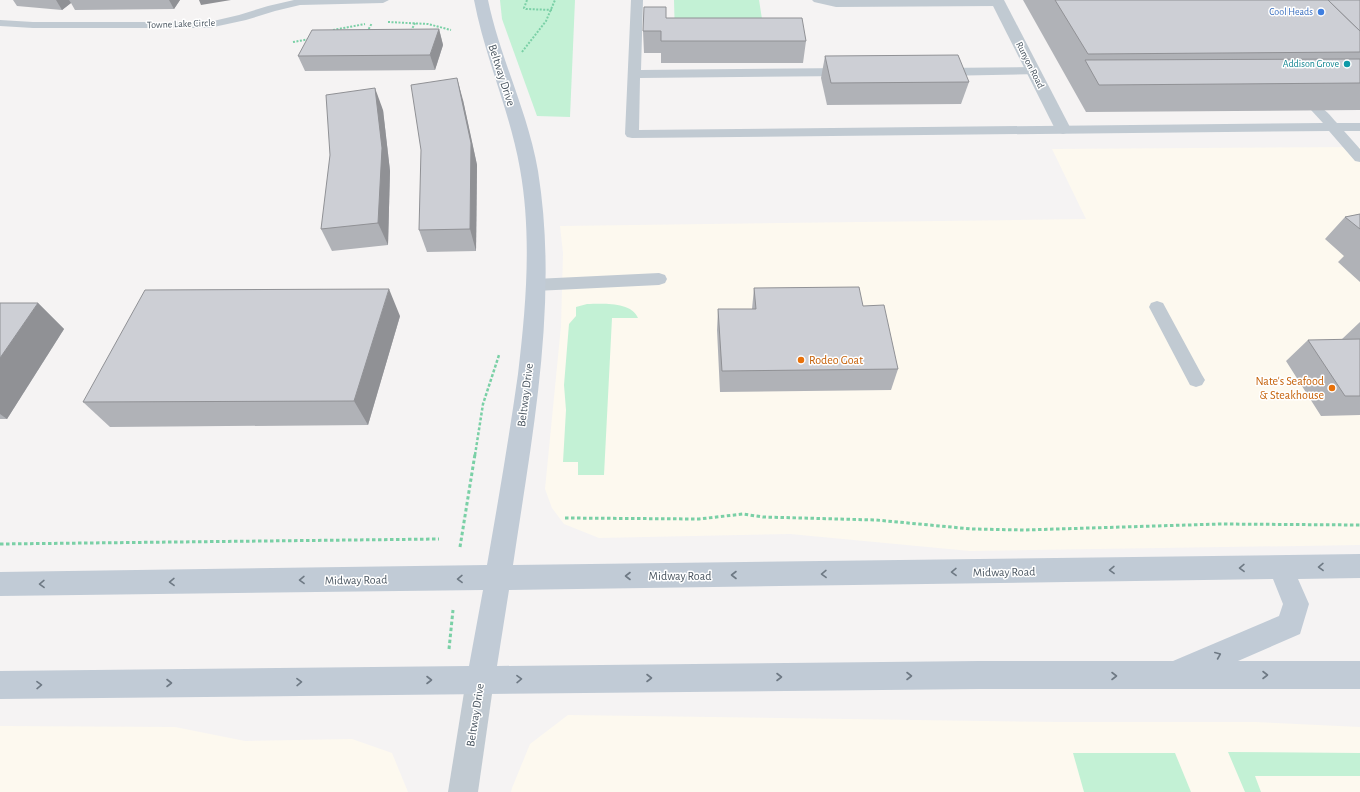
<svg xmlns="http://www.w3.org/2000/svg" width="1360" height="792" viewBox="0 0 1360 792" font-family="'Alegreya Sans',sans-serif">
	<rect width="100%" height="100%" fill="#f5f3f3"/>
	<g fill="#fdf9ef">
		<polygon points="1360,147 1360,545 970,551 790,534 599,538 564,524 552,508 545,489 561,326 563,253 560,226 1086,219 1052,149"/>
		<polygon points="568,715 1059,722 1255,722 1360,727 1360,792 511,792 512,788 530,744"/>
		<polygon points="0,726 175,727 245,741 352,739 392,753 408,792 0,792"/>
	</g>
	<g fill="#c3f1d5">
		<polygon points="500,0 575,0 570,117 537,116 502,19"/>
		<polygon points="674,0 759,0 765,38 675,39"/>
		<path d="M587,304C601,304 631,301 638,318H612L604,475H578V462H563L566,410L564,385L569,324L576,316V307Z"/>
		<polygon points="1228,752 1360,753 1360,776 1255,776 1261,792 1245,792"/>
		<polygon points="1073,753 1175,753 1191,792 1084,792"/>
	</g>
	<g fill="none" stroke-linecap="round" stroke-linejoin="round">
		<g stroke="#7ad0a6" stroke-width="2" stroke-dasharray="2 1.5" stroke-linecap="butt">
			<polyline points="527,0 524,8 526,9 552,10"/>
			<polyline points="388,22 428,24 451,30"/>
			<polyline points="333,30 365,24"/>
			<polyline points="411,31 415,23"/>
			<polyline points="367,32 372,23"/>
			<polyline points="293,42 310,39"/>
			<polyline points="522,52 546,21 555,0"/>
		</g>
		<polyline stroke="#7ad0a6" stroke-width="2.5" stroke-dasharray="3 2" stroke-linecap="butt" points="475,455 483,404 499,355"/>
		<g stroke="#7ad0a6" stroke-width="3" stroke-dasharray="3.5 2.5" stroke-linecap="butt">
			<polyline points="565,518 699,519 743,514 763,517 876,520 972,529 1025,530 1220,524 1360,525"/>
			<polyline points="0,544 439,539"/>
			<polyline points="460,547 475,454"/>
			<polyline points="449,649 453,610"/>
		</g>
		<g fill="#c1cad2" fill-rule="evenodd">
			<polygon points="294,0 389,0 383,3 300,5 275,11 246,20 209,28 33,28 0,26 0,20 33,22 209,22 239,15 268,6"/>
			<path d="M631,0H643L641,70L847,68L851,69L853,72L851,75L847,76L640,78L639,130L1323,123L1311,110L1313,107C1324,105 1330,116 1337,123H1360V131H1344L1360,149V162L1355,161L1329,131L632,138L627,137L625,134Z"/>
			<polygon points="812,0 999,0 1004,3 998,6 836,7 814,2"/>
			<polygon points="1033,67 1037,68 1039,71 1037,74 940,76 936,75 934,72 936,69 940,68"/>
			<polygon points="659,273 665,275 667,279 665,283 659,285 535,291 529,289 527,285 529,281 535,279"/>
			<polygon points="1157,301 1163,303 1202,375 1205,380 1202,385 1196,387 1190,385 1149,307 1151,303"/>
		</g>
		<g fill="#c1cad2" fill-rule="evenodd">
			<polygon points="990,0 1004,0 1071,129 1069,132 1063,134 1057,132 1055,129"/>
			<polygon points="480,666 490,670 494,680 478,792 448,792 466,680 470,670"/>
		</g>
		<path fill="#c1cbd6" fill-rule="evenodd" d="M474,0H488C500,58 528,112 538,171C559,301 532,436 513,565L1360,554V578L1298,579L1309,604L1300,634L1238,661H1360V689H979L0,699V671L469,666L483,590L0,596V572L487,565C498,502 509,438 518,374C526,307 532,236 520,169C510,111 485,58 474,0ZM1273,579L1283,604L1279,616L1173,661H979L497,666L509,590Z"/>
	</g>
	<g fill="#b0b2b7">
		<polygon points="13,0 180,0 174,9 75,10 71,3 62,10 17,6"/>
		<polygon points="1023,0 1360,0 1360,110 1086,112"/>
		<polygon points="666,7 666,18 806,41 803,63 661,63 661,53 644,53 643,31"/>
		<polygon points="439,29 443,45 435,70 305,71 298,56"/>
		<polygon points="825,56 969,82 961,104 827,105 821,78"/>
		<polygon points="463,100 477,165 476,251 427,252 419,230"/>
		<polygon points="383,110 390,171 388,245 332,251 321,229"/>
		<polygon points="1360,214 1360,282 1338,262 1344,256 1325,239 1345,217"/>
		<polygon points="754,288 863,306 898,369 891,390 720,392 717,330 718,309 752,309"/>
		<polygon points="0,303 38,303 64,329 7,419 0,419"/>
		<polygon points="400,316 368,425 110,427 83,402"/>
		<polygon points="1360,322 1360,415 1321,416 1286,361 1308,340 1341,340"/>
	</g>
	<g fill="#909195">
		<polygon points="56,0 69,0 71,3 62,10"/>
		<polygon points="169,0 180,0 174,9"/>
		<polygon points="199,0 231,0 201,5"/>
		<polygon points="439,29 443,45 435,70 430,55"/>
		<polygon points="457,78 463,100 477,165 476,251 470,229"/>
		<polygon points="375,88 383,110 390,171 388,245 378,223"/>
		<polygon points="389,289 400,316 368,425 354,401"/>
		<polygon points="38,303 64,329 7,419 0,414 0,358"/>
	</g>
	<g fill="#cdcfd5" stroke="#909195">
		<polygon points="1055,0 1328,0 1360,31 1360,52 1088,54"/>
		<polygon points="1328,0 1360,0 1360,31"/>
		<polygon points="644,7 666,7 666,18 802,18 806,41 661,41 661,31 643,31"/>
		<polygon points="439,29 430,55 298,56 312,30"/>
		<polygon points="958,55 969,82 831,83 825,56"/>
		<polygon points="1360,59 1360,83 1099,85 1085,60"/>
		<polygon points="457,78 471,143 470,229 419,230 421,150 411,85"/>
		<polygon points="375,88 382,148 378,223 321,229 330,155 326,95"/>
		<polygon points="1360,214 1360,229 1345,217"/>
		<polygon points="859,287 863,306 884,305 898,369 722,371 718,309 756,309 754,288"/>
		<polygon points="389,289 354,401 83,402 145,290"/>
		<polygon points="0,303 38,303 0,358"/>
		<polygon points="1360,339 1360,396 1345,396 1308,340"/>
	</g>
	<defs><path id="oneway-chevron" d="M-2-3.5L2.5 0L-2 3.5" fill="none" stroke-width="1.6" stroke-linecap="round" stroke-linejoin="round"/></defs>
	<g stroke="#6e7984">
		<use href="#oneway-chevron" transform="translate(1321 567) rotate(179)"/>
		<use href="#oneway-chevron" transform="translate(1242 568) rotate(179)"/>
		<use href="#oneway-chevron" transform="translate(1112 570) rotate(179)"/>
		<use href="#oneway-chevron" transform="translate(954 572) rotate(179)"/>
		<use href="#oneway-chevron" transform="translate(824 574) rotate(179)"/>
		<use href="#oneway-chevron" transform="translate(734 575) rotate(180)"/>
		<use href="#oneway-chevron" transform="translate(628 576) rotate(180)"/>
		<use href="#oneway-chevron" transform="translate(460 579) rotate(179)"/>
		<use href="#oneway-chevron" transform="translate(302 580) rotate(179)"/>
		<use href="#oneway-chevron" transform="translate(172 582) rotate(179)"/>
		<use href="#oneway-chevron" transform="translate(42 584) rotate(179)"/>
		<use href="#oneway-chevron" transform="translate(1218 655) rotate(-23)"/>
		<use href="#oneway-chevron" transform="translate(1265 675)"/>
		<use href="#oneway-chevron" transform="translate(909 676)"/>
		<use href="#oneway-chevron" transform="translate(1114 676)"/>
		<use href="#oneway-chevron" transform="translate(779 677)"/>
		<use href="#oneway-chevron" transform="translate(649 678)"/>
		<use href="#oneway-chevron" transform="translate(519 679) rotate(-1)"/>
		<use href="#oneway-chevron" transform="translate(429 680)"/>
		<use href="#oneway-chevron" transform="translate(299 682) rotate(-1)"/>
		<use href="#oneway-chevron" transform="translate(169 683)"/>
		<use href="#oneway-chevron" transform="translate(39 685) rotate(-1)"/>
	</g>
	<circle fill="#3f7fe0" stroke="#fff" stroke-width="1.5" cx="1321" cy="12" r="4"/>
	<circle fill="#0f9aa8" stroke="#fff" stroke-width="1.5" cx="1347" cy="64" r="4"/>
	<g fill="#e8710a" stroke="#fff" stroke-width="1.5">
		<circle cx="801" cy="360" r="4"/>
		<circle cx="1332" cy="388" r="4"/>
	</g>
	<g text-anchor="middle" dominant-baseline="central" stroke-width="3" stroke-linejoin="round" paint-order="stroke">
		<g font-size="10" fill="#366cbe" stroke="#fff" text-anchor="end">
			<text x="1313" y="12">Cool Heads</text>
		</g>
		<g font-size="10" fill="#4a5661" stroke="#fff">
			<text transform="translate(181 24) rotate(-2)">Towne Lake Circle</text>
			<text transform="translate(1030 65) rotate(63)">Runyon Road</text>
		</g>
		<g font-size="10" fill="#0d838f" stroke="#fff" text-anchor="end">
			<text x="1339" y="64">Addison Grove</text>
		</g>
		<g font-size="12" fill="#4a5661" stroke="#fff">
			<text transform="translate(502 75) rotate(72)">Beltway Drive</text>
			<text transform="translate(525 395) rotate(-83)">Beltway Drive</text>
			<text transform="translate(1004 572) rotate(-1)">Midway Road</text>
			<text x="680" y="576">Midway Road</text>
			<text transform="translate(356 580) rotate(-1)">Midway Road</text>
			<text transform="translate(475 715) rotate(-81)">Beltway Drive</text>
		</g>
		<g font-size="12" fill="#c56008" stroke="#fff" text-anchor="start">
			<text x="809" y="360">Rodeo Goat</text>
			<text x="1324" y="381" text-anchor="end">Nate's Seafood<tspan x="1324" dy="14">&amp; Steakhouse</tspan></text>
		</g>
	</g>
</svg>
